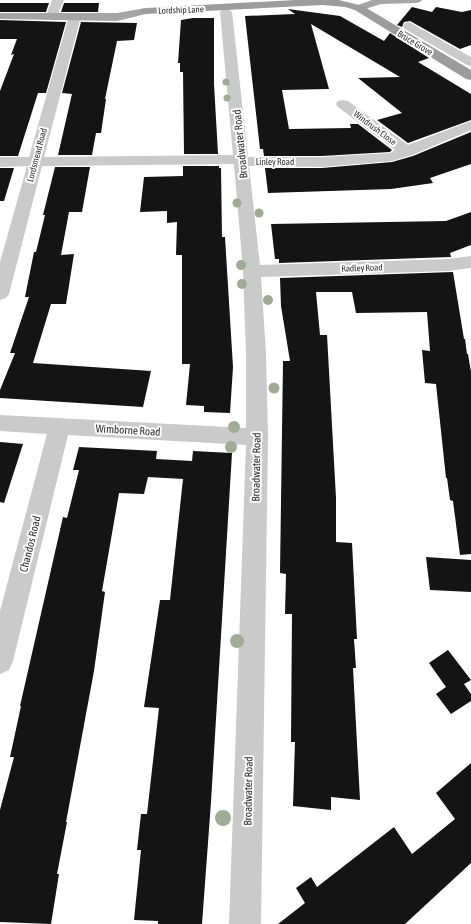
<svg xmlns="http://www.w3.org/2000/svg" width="471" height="924" viewBox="0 0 471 924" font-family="'Asap Condensed',sans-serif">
	<rect width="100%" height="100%" fill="#fff"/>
	<g fill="#141414">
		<polygon points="0,3 49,3 46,12 0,12"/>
		<polygon points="64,3 99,3 98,12 61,12"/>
		<polygon points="412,7 432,12 436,7 462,12 471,10 471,45 460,49 410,21 404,22 402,27 397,25"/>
		<polygon points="288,9 340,16 384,41 390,33 429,58 418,62 471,94 471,120 408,143 377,120 402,113 358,78 400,77 311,24 329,89 282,90 289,129 351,128 350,124 358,124 392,150 390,152 322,156 264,156 263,149 260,149 245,16 295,14"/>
		<polygon points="193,18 214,18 214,84 218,154 184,154 183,72 180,72 180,63 178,63 181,20"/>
		<polygon points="0,20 66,22 46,93 38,93 18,156 0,156 0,91 14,54 11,55 17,39 0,39"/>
		<polygon points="81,22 137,23 134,40 117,41 105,99 106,99 101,133 96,133 92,155 58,155 72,94 62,93"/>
		<polygon points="471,132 471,164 430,178 433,183 391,189 268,193 265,168 322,168 392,162 413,156"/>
		<polygon points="183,166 219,166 219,168 221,168 222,237 225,237 233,367 230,413 204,412 204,406 186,405 190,364 182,364 182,255 176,255 177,222 167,223 167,211 140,212 144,177 183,176"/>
		<polygon points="55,167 90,167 82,212 69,212 61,255 74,254 66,304 51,304 33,363 151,371 143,407 0,398 0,390 15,353 10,353 29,297 25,297 34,252 36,252 45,215 43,215"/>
		<polygon points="0,168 14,168 4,201 0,201"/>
		<polygon points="471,212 471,245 450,253 451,257 279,263 279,259 275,259 271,224 446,221"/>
		<polygon points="453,272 464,339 465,339 467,354 468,354 471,372 471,554 460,555 453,501 450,500 447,478 446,478 436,384 425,383 422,350 430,351 427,312 356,313 352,292 316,292 320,335 327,335 336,498 336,542 352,543 357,639 354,639 356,668 353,668 360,800 331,797 331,810 293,806 295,742 291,742 292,614 285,614 286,574 280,573 283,361 290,361 281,306 280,278"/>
		<polygon points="0,442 23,444 4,503 0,502"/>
		<polygon points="79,447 157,451 156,459 192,461 193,451 232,453 211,802 202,924 158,924 158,921 134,920 141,850 137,850 141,814 147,814 159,708 144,707 160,600 170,600 183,479 148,477 144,494 119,493 102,591 105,592 94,671 66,822 67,822 57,874 59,874 51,924 0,922 0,810 14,757 10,757 21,706 20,706 63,517 67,518 79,470 73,470"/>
		<polygon points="426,557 471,560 471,592 430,590"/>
		<polygon points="448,650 471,680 464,684 471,694 471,701 451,714 436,694 446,687 429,663"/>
		<polygon points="471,763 471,863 405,924 278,924 305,903 296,888 311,877 317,887 394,827 412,854 455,819 436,793"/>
	</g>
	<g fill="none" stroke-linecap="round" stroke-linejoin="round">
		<g fill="#cacaca" fill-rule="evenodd">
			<polygon points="52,0 64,0 56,18 48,18 46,16"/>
			<polygon points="226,9 230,10 232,12 248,157 322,157 390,153 395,150 338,107 336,104 338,101 343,100 348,101 408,145 471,121 471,130 412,155 392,161 322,167 249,166 260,265 448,259 471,256 471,268 448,271 261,277 266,353 268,437 261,924 229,924 246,445 68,435 13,661 9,670 0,674 0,611 47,434 0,431 0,415 246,428 246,353 243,271 234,164 42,166 9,294 6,298 0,300 0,262 27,166 0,167 0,157 29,157 69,16 71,14 79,14 81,16 44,157 233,155 220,12 222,10"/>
			<polygon points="409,22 471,57 471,66 467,65 405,29 403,26 405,23"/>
		</g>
		<g fill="#a5a5a5" fill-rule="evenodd">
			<polygon points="372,0 422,0 420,2 416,3 381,4 359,11 355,10 353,8 355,6"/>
			<polygon points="146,8 150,9 152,11 150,13 117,21 0,19 0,13 117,13"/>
		</g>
		<polygon fill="#9c9c9c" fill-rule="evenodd" points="295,0 339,0 363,6 471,70 471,80 466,79 355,10 345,7 323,5 146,14 142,13 140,11 142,9 146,8"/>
	</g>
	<g fill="#a0ab94">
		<circle cx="226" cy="82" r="3.5"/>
		<circle cx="227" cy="98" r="3.5"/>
		<circle cx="237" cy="203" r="4.5"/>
		<circle cx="259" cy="213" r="4.5"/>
		<circle cx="241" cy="265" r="5"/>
		<circle cx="242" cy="284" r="5"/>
		<circle cx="268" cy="300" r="5"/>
		<circle cx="274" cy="388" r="5.5"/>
		<circle cx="234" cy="427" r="6"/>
		<circle cx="231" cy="447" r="6"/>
		<circle cx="237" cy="641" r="7"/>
		<circle cx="223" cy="818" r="8"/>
	</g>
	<g text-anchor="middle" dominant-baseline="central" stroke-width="4" stroke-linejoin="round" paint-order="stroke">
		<g font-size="9" fill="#2d2d2d" stroke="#fff">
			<text transform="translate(181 10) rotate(-2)">Lordship Lane</text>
			<text transform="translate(415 43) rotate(31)">Bruce Grove</text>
			<text transform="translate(375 128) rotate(37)">Windrush Close</text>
			<text transform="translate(37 155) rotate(-75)">Lordsmead Road</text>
			<text x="275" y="162">Linley Road</text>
			<text transform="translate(362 268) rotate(-2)">Radley Road</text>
		</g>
		<g font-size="11" fill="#2d2d2d" stroke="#fff">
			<text transform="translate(240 144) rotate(-96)">Broadwater Road</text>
			<text transform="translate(128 430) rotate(3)">Wimborne Road</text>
			<text transform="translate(256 467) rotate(-89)">Broadwater Road</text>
			<text transform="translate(30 544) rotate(-76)">Chandos Road</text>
			<text transform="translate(248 791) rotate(-89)">Broadwater Road</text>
		</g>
	</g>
</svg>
